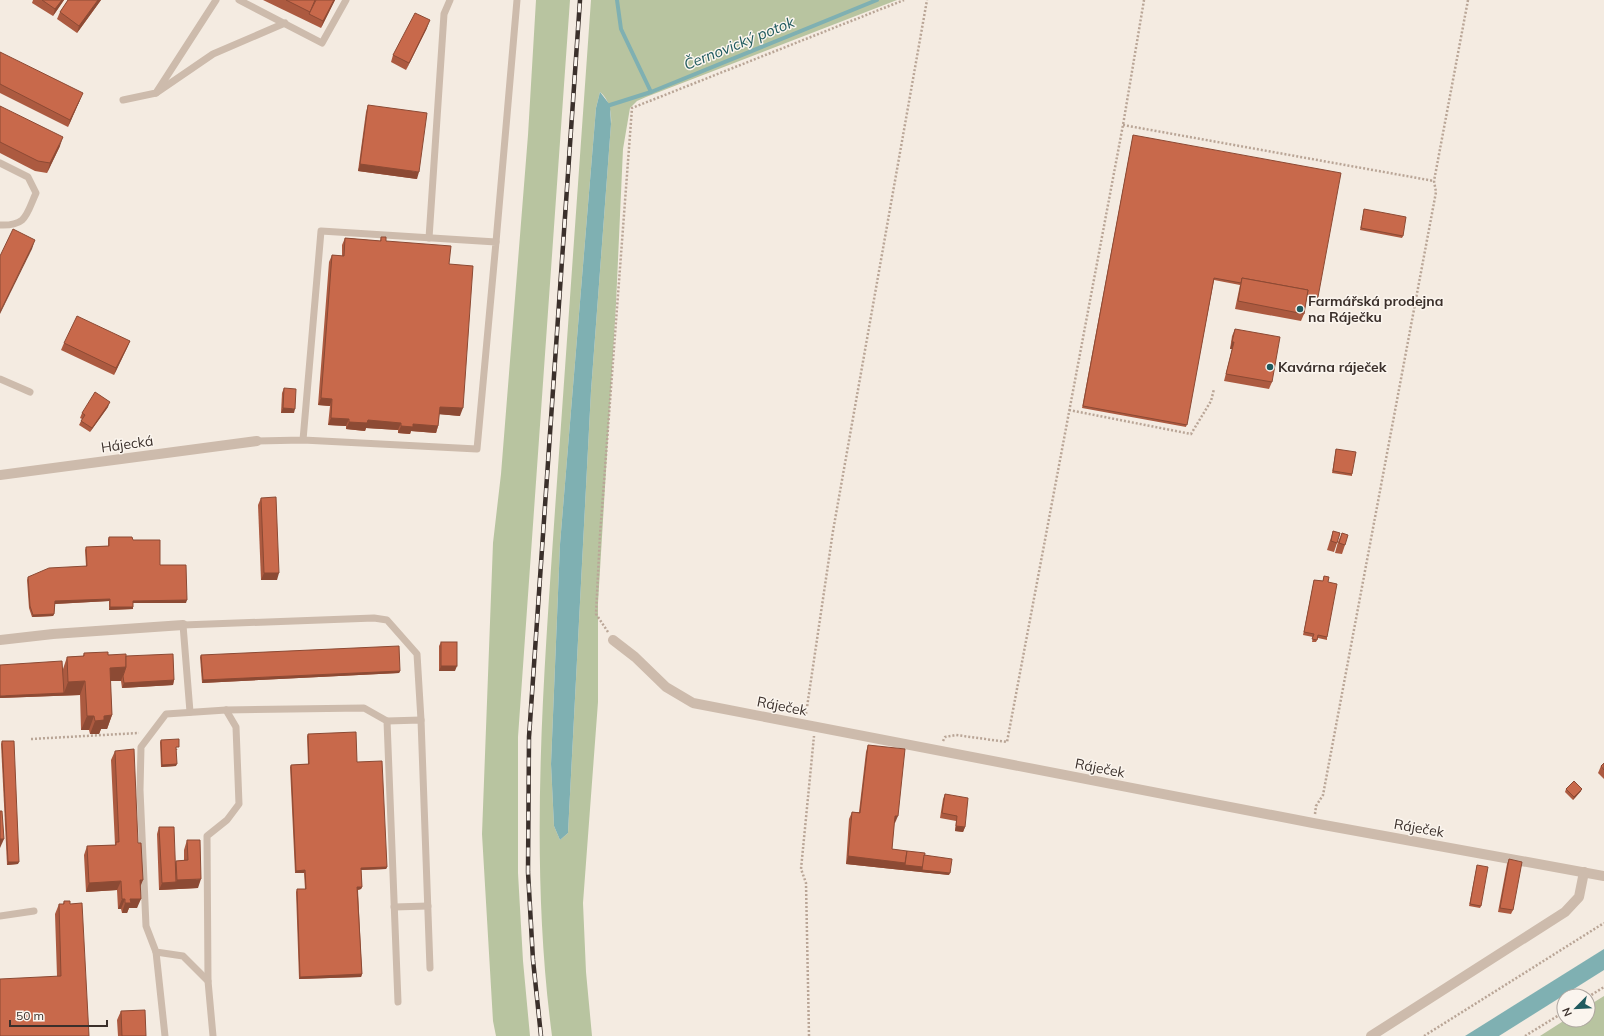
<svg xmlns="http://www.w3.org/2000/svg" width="1604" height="1036" viewBox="0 0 1604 1036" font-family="Mulish,sans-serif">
	<rect width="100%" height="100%" fill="#f4ebe1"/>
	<g fill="#b8c4a0" fill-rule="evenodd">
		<polygon points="536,0 570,0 518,737 518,873 523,961 530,1036 496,1036 493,1021 482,834 493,543 501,474 528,135"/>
		<path d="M591,0H897L646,97L637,101L630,108L623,149L616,304L598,603V702L583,903L586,972L592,1036H552C529,860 543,686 555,510C567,340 579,170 591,0ZM600,92C609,99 612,113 611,124L591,391L568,833L560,840L554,826L551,764L560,544L596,108Z"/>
		<polygon points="1604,996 1604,1036 1540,1036 1565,1020 1588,1020 1588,1006"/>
	</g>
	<g fill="#7fb0b2">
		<polygon points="600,92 610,105 611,124 591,391 568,833 560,840 554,826 551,764 560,544 596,108"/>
		<polygon points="1604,949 1604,970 1499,1036 1465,1036"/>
	</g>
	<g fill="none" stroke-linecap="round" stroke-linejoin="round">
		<g stroke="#7fb0b2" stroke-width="4">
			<polyline points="617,0 621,29 651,92"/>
			<polyline points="610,105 651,92 877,0"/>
		</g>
		<g stroke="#b9a596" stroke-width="2.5" stroke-dasharray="2 2" stroke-linecap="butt">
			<polyline points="1123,125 1434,181"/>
			<polyline points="1069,410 1191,434 1211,401 1214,389"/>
			<polyline points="608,632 596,614 600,535 632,108 904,0"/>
			<polyline points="806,714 833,531 927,0"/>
			<polyline points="31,739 139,733"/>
			<polyline points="943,741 945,737 956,735 1007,742 1123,125 1144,0"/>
			<polyline points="1315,814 1316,806 1323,795 1436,192 1434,181 1468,0"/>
			<polyline points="1588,997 1604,987"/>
			<polyline points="809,1036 806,883 801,869 814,736"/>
			<polyline points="1424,1036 1604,923"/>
			<polyline points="1525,1036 1564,1012"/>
		</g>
		<g stroke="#cdbbac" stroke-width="7">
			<polyline points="239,0 322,43 346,0"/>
			<polyline points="156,93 213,54 285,23"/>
			<polyline points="123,100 156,93 216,0"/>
			<path d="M0,163L28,177L36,193C26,215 27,226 0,225"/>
			<polyline points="429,238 444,14 450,0"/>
			<polyline points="496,242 517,0"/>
			<polyline points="0,379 30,392"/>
			<polyline points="257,441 303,440 477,449 496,242 321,231 303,440"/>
			<polyline points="190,712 183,625 374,618 387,620 417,654 421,720"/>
			<polyline points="387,721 421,720 430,968"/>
			<polyline points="394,907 428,906"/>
			<polyline points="0,916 34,911"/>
			<polyline points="156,952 165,1036"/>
			<polyline points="208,981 207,836 227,820 239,804 236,727 226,710"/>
			<polyline points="213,1036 208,981 183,956 156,952 146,926 140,790 141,747 166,714 226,710 364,708 387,721 398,1002"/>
		</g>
		<g stroke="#cdbbac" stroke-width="10">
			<polyline points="0,475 257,441"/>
			<polyline points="0,640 53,634 183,625"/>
			<polyline points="613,640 635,657 666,687 693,703 1313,823 1604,876"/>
			<polyline points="1371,1036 1565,912 1579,897 1584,872"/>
		</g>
		<defs>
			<polyline id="rail" points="541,1036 533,960 528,872 529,737 580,0"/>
		</defs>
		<use href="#rail" stroke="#3b302b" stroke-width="4.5"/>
		<use href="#rail" stroke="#fbf5ee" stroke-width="3" stroke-dasharray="9" stroke-linecap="butt"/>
	</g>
	<g fill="#ac5a40">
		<polygon points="33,0 64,0 53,16 32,3"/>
		<polygon points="68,0 101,0 77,33 57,19 60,12"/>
		<polygon points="263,0 335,0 321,28"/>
		<polygon points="427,28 406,70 391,62 393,55"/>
		<polygon points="0,52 80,100 68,127 0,93"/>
		<polygon points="368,105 417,179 358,171 366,112"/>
		<polygon points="0,106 60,146 47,173 35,171 0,153"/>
		<polygon points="1133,135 1318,297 1317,299 1307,297 1304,314 1301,321 1235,309 1240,285 1214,280 1186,427 1082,408"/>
		<polygon points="1364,209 1403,236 1402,238 1360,230"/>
		<polygon points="381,237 386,241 449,264 460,416 439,414 438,426 436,433 411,431 410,434 398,433 398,430 366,428 365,431 346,429 346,426 328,425 330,406 318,405 329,262 332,255 342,256 342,245 345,238 380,241"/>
		<polygon points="1235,329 1272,382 1269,389 1224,381 1232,349 1230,349 1232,336"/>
		<polygon points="130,341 127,348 114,375 61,350 64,343"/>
		<polygon points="284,388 294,413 281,413 282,393"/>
		<polygon points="108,407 90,432 79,425 82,419 80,418 82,413"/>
		<polygon points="1336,449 1352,474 1352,476 1332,473"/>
		<polygon points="261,498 277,580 261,580 258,505"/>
		<polygon points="1333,531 1337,543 1334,552 1327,550"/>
		<polygon points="1342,533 1345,545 1342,554 1335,553 1338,542"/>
		<polygon points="109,537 133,540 160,565 186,603 133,603 133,609 109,610 109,601 55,604 54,614 53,616 32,617 29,608 27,580 28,577 86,566 85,550 86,547 108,546 108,539"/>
		<polygon points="1324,576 1328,582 1327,637 1327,640 1318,638 1316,642 1312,642 1313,637 1303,635 1314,580 1323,581"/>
		<polygon points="441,642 455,671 439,671 439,646"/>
		<polygon points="84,653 126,656 174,680 173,685 122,688 121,681 110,681 112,715 107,729 101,729 99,734 90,734 89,730 81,730 80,695 0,698 63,669 67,657 83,656"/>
		<polygon points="201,655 400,671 399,673 202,683 200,657"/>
		<polygon points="308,734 357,762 387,867 386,869 361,870 362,887 361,889 358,890 362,974 361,977 299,979 296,892 297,889 305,889 304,873 295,873 290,767 291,765 308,764 307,736"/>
		<polygon points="161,740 178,750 176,750 176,766 161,767 160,742"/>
		<polygon points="2,741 18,864 7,865 1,744"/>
		<polygon points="868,745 895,823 894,823 892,849 924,855 949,875 846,864 849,819 852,812 859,812 866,752"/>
		<polygon points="115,751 140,887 137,908 129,908 127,913 122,913 121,909 118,909 117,890 86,892 84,855 87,846 115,845 111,760"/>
		<polygon points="1604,763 1604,779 1598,773 1601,766"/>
		<polygon points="1566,789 1581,791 1573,800 1565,792"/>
		<polygon points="945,794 965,827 963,832 955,831 956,821 940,818 943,799"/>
		<polygon points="159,827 175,863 176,861 184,860 184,850 187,840 198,888 159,890 157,834"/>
		<polygon points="1509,859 1513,910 1511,914 1498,912 1507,864"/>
		<polygon points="1477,865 1481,906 1480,908 1469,906"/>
		<polygon points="64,901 89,1036 57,976 55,914 59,904 63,904"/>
		<polygon points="121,1011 146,1036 118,1036 117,1020"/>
	</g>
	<g fill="#8c4a34">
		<polygon points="62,0 64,0 53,16 55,9"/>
		<polygon points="98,0 101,0 77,33 79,26"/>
		<polygon points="334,0 335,0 321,28 323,21"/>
		<polygon points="430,20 427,28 406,70 409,63"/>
		<polygon points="83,93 80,100 68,127 70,120"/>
		<polygon points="63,137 60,146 47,173 50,163"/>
		<polygon points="360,164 419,172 417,179 358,171"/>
		<polygon points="35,240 32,249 0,314 0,312"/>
		<polygon points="130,341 127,348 114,375 116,368"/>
		<polygon points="1232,342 1234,342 1232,349 1230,349"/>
		<polygon points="321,398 332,399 330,406 318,405"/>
		<polygon points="110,402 108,407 90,432 92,428"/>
		<polygon points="440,407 463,408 460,416 437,414"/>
		<polygon points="283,408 295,409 294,413 281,413"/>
		<polygon points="331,418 349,419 346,426 328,425"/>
		<polygon points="368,420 401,423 398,430 366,428 365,431 346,429 349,422"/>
		<polygon points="413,424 438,426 436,433 411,431 410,434 398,433 401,426"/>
		<polygon points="264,573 279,573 277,580 261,580"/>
		<polygon points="110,599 109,601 54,604 55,601"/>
		<polygon points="187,600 186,603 133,603 133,601"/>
		<polygon points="110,607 133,607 133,609 109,610"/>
		<polygon points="54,614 53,616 32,617 33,615"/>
		<polygon points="441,666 457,666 455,671 439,671"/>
		<polygon points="126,667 121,681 105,681 110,668"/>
		<polygon points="400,671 399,673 202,683 203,680"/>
		<polygon points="174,680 173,685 122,688 124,683"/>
		<polygon points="85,681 80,695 0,698 0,696 64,693 68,682"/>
		<polygon points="112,715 107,729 101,729 99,734 90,734 95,721 104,716"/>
		<polygon points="87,716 94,716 89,730 81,730"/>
		<polygon points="177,764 176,766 161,767 162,765"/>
		<polygon points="1582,789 1581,791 1573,800 1574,797"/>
		<polygon points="895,816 898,816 895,823 893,823"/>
		<polygon points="956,826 965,827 963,832 955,831"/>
		<polygon points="0,839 4,839 0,848"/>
		<polygon points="848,856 905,863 950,873 949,875 846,864"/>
		<polygon points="8,862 19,862 18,864 7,865"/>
		<polygon points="387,867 386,869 360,870 361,868"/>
		<polygon points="305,870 304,873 295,873 296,871"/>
		<polygon points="201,879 198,888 159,890 162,883 176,882 177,880"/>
		<polygon points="140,880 143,880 139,890"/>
		<polygon points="121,881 117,890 86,892 89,883"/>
		<polygon points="357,887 362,887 361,889 357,890"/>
		<polygon points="122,899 125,899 121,909 118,909"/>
		<polygon points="130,899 141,899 137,908 129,908 127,913 122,913 125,903"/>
		<polygon points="362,974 361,977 299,979 300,977"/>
	</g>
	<g fill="#c8694b" stroke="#8c4a34">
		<polygon points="42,0 62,0 55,9"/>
		<polygon points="68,0 98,0 79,26 60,12"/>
		<polygon points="286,0 315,0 310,12"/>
		<polygon points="316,0 334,0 323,21 309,14"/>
		<polygon points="415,13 430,20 409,63 393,55"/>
		<polygon points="0,52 83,93 70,120 0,84"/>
		<polygon points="368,105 427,113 419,172 360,164"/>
		<polygon points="0,106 63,137 50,163 38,161 0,142"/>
		<polygon points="1133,135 1341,173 1318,297 1307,295 1308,290 1242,278 1241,283 1214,278 1187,425 1083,406"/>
		<polygon points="1364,209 1406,217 1403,236 1361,228"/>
		<polygon points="13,229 35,240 0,312 0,256"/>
		<polygon points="381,237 386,237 386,241 451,246 449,264 473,266 463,408 440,407 438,426 413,424 413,427 401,426 401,423 368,420 367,423 349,422 349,419 331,418 332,399 321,398 332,255 344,256 345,238 381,241"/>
		<polygon points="1242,278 1308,290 1304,314 1238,301"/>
		<polygon points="77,316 130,341 116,368 64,343"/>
		<polygon points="1235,329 1280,337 1272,382 1226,374 1234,342 1232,342"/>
		<polygon points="284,388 296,389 295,409 283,408"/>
		<polygon points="95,392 110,402 92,428 81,421 85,415 82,413"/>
		<polygon points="1336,449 1356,452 1352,474 1333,471"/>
		<polygon points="276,497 279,573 264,573 261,498"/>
		<polygon points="1333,531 1340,533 1337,543 1331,541"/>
		<polygon points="1342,533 1348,535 1345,545 1339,543"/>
		<polygon points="109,537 132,537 133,540 160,540 160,565 186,565 187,600 133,601 133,607 110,607 110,599 55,601 54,614 33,615 30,606 28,577 49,568 87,566 86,547 109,546"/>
		<polygon points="1324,576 1329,577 1328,582 1337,584 1327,637 1318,635 1317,640 1312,639 1314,634 1304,632 1314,580 1323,581"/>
		<rect x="441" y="642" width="16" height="24"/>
		<polygon points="399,646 400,671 203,680 201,655"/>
		<polygon points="108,652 108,655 126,654 126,667 110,668 112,715 104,716 104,720 95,721 94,716 87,716 85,681 68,682 67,657 84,656 84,653"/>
		<polygon points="173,654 174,680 124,683 123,676 126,667 126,656"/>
		<polygon points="62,661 64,693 0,696 0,665"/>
		<polygon points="356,732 357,762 382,761 387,867 361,868 362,887 357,887 362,974 300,977 297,889 306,889 305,870 296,871 291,765 309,764 308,734"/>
		<polygon points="179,739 179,747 176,747 177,764 162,765 161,740"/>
		<polygon points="2,741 14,741 19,862 8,862"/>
		<polygon points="868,745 905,749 898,816 895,816 892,849 907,851 905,863 848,856 852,812 860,813"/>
		<polygon points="134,749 138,843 141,843 143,880 140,880 141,899 130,899 131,903 125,903 125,899 122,899 121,881 89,883 87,846 116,845 116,842 119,842 115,751"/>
		<polygon points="1604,763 1604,770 1601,766"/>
		<polygon points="1574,781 1582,789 1574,797 1566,789"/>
		<polygon points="945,794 968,798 965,827 956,826 957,816 942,813"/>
		<polygon points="0,811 2,811 4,839 0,839"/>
		<polygon points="159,827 174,827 176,882 162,883"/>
		<polygon points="187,840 200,840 201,879 177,880 176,861 188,860"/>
		<polygon points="907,851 925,853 923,867 905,865"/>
		<polygon points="924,855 952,859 950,873 922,870"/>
		<polygon points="1509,859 1522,862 1513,910 1500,908"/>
		<polygon points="1477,865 1488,867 1481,906 1470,904"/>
		<polygon points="64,901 70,901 70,904 82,903 89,1036 0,1036 0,979 61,976 59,904 64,904"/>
		<polygon points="145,1010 146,1036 122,1036 121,1011"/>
	</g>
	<g fill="#1f5a5e" stroke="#fbf5ee" stroke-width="1.5">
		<circle cx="1300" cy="309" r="4"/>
		<circle cx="1270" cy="367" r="4"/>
	</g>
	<g text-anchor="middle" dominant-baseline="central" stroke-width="3" stroke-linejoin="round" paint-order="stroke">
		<g font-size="14" font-weight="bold" fill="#3b302b" stroke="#fbf5ee" text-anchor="start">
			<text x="1308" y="301">Farmářská prodejna<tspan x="1308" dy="16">na Ráječku</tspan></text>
			<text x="1278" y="367">Kavárna ráječek</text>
		</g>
		<g font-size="14" fill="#3b302b" stroke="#fbf5ee">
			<text transform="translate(127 444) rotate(-8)">Hájecká</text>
			<text transform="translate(782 706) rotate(11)">Ráječek</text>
			<text transform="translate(1100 768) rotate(11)">Ráječek</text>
			<text transform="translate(1419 828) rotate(10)">Ráječek</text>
		</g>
		<g font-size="15" font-style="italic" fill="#1f5a5e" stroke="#fbf5ee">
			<text transform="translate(739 43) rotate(-22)">Černovický potok</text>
		</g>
	</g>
	<g transform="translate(1576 1008) rotate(246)"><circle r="19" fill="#fbf5ee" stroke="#aea6a0"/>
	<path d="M0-3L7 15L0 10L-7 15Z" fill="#1f5a5e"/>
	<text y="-6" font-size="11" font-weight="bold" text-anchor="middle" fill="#3b302b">N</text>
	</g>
	<path d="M10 1020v6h97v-6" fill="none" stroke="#3b302b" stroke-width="2"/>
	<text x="16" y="1020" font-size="12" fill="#3b302b" stroke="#fbf5ee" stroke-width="3" paint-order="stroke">50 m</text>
</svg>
